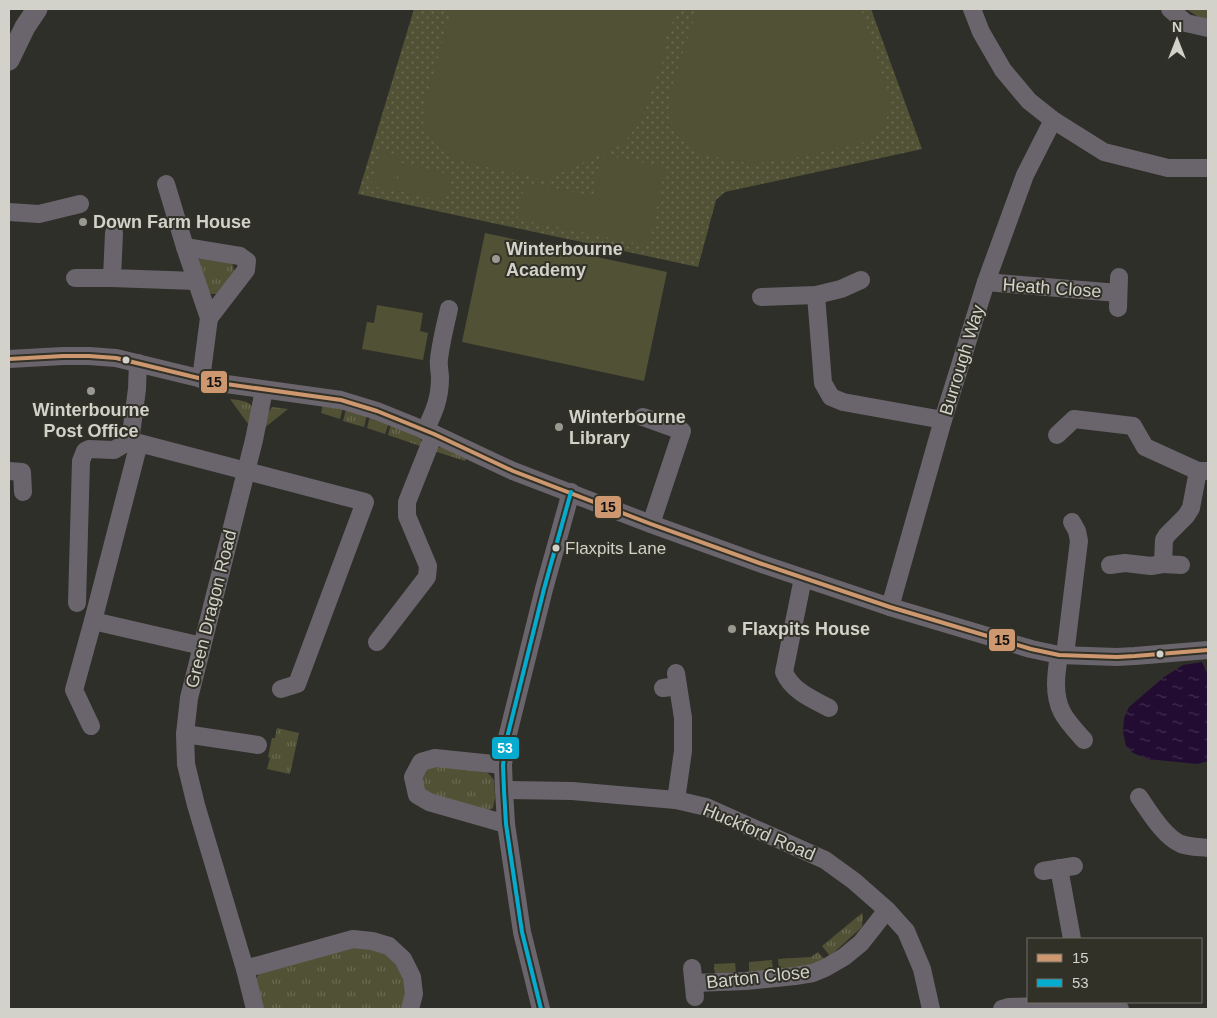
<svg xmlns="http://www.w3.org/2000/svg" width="1217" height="1018" viewBox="0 0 1217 1018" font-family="Arial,sans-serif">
	<defs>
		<pattern id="grass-tufts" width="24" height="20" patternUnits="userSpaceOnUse" patternTransform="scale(1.25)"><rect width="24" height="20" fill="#515235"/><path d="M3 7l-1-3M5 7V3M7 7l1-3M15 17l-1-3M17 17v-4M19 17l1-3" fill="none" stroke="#696a51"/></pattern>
		<pattern id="park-dots" width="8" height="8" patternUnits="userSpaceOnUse" patternTransform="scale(1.25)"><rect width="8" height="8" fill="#515235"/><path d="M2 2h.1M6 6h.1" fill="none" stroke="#696a51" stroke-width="1.8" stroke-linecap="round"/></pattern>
		<pattern id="water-ripples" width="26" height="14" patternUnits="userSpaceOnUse" patternTransform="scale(1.25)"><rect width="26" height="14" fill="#230c31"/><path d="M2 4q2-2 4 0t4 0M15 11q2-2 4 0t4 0" fill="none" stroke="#422e4e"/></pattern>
	</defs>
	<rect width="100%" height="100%" fill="#2f2f29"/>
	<g fill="url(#grass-tufts)">
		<polygon points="1186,9 1207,9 1208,10 1208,20 1200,18"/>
		<polygon points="202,258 228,260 233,265 234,272 217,294 211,294 205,288 198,264 198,259"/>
		<path d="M230,399C256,402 254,404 251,428Z"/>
		<polygon points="323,404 343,407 340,419 321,413"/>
		<polygon points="272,407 288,409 263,429 268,413"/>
		<polygon points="346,409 367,415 364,427 343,421"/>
		<polygon points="370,416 389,423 385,434 367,428"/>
		<polygon points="391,424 420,438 423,447 388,435"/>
		<polygon points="440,447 448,448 467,457 465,461 434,451"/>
		<polygon points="277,728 299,733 290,774 267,769 270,758 268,757 272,738 275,738"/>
		<polygon points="436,764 482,769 489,774 494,780 495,798 493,808 485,812 422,791 419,778 425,767"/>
		<polygon points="862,913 863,916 862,927 830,956 822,946"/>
		<path d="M354,946L385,952L398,963L405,979L407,993L403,1009H261C257,995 249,983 261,972Z"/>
		<polygon points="818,952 825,960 810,969 779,971 778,959 811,957"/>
		<polygon points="772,960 773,971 749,973 749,962"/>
		<polygon points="735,963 736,972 715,974 714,964"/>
	</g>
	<polygon fill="url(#park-dots)" points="414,9 871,9 922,149 725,192 716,200 698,267 358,194"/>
	<g fill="#515235">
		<polygon points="452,9 677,9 668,36 662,34 666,53 640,122 623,144 545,180 456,160 431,140 423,125 424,106"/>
		<polygon points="697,9 861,9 892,104 885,123 869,141 800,157 752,164 700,154 672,130 671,89"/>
		<polygon points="380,150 402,156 393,191 371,186"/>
		<polygon points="601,154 665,167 649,246 517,219 523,191 524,182 593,196"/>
		<polygon points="402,163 452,175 445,202 395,190"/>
		<polygon points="485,233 667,272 644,381 462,342"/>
		<polygon points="377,305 423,313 420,331 428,333 423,360 362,349 367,322 374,323"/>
	</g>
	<polygon fill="url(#water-ripples)" points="1202,662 1208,675 1208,761 1198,764 1147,759 1133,753 1126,746 1123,732 1124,718 1129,707 1164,677 1183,665"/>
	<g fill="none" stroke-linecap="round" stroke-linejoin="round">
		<g stroke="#6a656d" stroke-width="18">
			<polyline points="972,9 981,32 1003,70 1029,101 1053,120 1104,152 1168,168 1208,168"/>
			<polyline points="1170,9 1186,23 1208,28"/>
			<polyline points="166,184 185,247 209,318 201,379"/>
			<polyline points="9,212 39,214 80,204"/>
			<polyline points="114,233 112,278 196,281"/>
			<polyline points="185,247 240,256 247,261 246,270 209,318"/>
			<polyline points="75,278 112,278"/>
			<polyline points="986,282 1118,293"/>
			<polyline points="816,295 823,383 831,397 843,402 943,420"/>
			<polyline points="761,297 816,295 841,289 861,280"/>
			<polyline points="1118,308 1119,277"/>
			<polyline points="9,359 63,356 89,356 116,358 219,383 341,400 377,411 434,434 513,471 651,524 762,564 890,607 1031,649 1059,655 1117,657 1135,656 1208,650"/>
			<polyline points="643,417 682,431 651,524"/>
			<path d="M425,431C434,412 440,399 440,378C440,372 438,365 439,359C441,342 445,326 449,309"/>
			<polyline points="1057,435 1074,419 1133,426 1145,447 1198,471 1208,471"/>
			<polyline points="9,471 22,472 23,492"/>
			<polyline points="1110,565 1125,563 1151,566 1163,564"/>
			<polyline points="1181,565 1163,564 1164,540 1167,535 1186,516 1191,508 1198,471"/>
			<path d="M803,578L784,672C792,691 812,699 829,708"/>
			<polyline points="77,603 81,461 85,451 89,449 114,450 124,444 131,434 137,389 138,363"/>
			<polyline points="890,607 943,420 986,282 1025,175 1053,120"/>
			<polyline points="377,642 427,577 428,566 407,516 407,502 434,434"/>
			<polyline points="202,646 93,621 139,443 365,502 297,684 281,689"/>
			<path d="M1059,655C1056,674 1053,694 1062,712C1067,722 1077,732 1084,740"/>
			<polyline points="1065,655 1079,541 1077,531 1072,522"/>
			<polyline points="663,688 678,686"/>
			<polyline points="91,726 74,690 93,621"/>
			<polyline points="185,734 258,745"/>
			<polyline points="503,765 435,758 421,762 413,777 417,795 429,802 506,824"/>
			<polyline points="504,790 572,791 676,800 706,807 825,860 854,881 887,910 906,931 922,969 931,1009"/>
			<path d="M1139,797C1149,811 1164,837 1181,844C1189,847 1200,847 1208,848"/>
			<polyline points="676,800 683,751 683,718 676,673"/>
			<polyline points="1059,868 1072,939"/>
			<polyline points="1043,871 1074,866"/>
			<polyline points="692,968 695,997"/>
			<polyline points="245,969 353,939 372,941 389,946 403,959 412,977 414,994 410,1009"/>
			<polyline points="694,983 746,981 795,976 813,973 825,968 844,957 861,943 887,910"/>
			<polyline points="255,1009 245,969 196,805 186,764 185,734 189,698 254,440 264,390"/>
			<polyline points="541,1009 522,932 506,824 504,790 503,765 506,742 544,589 571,492"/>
			<polyline points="1002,1009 1009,1007 1079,1005 1120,1009"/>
		</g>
		<polyline stroke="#6a656c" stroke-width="21" points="9,60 25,27 37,9"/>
		<defs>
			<polyline id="bus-1" points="9,359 63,356 89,356 116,358 219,383 341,400 377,411 434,434 513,471 651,524 762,564 890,607 1031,649 1059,655 1117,657 1135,656 1208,650"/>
			<polyline id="bus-2" points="541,1009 522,932 506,824 504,790 503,765 506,742 544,589 571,492"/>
		</defs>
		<use href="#bus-1" stroke="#313127" stroke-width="8"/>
		<use href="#bus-2" stroke="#313127" stroke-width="8"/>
		<use href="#bus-1" stroke="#cd976f" stroke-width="4"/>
		<use href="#bus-2" stroke="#06acd0" stroke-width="4"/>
	</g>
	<g fill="#999992" stroke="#313127" stroke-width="2">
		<circle cx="83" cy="222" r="5"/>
		<circle cx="496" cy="259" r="5"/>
		<circle cx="91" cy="391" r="5"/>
		<circle cx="559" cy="427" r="5"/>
		<circle cx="732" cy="629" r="5"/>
	</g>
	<g fill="#d2d2cb" stroke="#313127" stroke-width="2">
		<circle cx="126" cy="360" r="4.5"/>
		<circle cx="556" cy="548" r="4.5"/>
		<circle cx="1160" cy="654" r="4.5"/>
	</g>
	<g text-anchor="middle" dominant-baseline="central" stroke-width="4" stroke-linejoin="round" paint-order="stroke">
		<g font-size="17" fill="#d2d2cb" stroke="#313127" text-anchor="start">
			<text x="565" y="548">Flaxpits Lane</text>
		</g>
		<g font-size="18" font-weight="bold" fill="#d2d2cb" stroke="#313127" text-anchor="start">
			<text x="93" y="222">Down Farm House</text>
			<text x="506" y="249">Winterbourne<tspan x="506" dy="21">Academy</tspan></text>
			<text x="91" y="410" text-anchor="middle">Winterbourne<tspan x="91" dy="21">Post Office</tspan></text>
			<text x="569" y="417">Winterbourne<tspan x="569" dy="21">Library</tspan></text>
			<text x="742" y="629">Flaxpits House</text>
		</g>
		<g font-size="18" fill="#d2d2cb" stroke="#313127">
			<text transform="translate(1052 288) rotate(4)">Heath Close</text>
			<text transform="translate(962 360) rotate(-73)">Burrough Way</text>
			<text transform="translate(211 609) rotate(-76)">Green Dragon Road</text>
			<text transform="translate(759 832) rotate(23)">Huckford Road</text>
			<text transform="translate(758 977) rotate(-6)">Barton Close</text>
		</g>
	</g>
	<g stroke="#313127" stroke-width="2">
		<rect x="200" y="370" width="28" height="24" rx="5" fill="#cd976f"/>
		<rect x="594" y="495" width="28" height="24" rx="5" fill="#cd976f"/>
		<rect x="988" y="628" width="28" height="24" rx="5" fill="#cd976f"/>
		<rect x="491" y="736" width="29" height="24" rx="5" fill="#06acd0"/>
	</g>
	<g font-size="14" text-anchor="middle" font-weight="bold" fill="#fff">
		<text x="505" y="753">53</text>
	</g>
	<g font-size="14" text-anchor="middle" font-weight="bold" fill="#111">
		<text x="214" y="387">15</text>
		<text x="608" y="512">15</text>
		<text x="1002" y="645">15</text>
	</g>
	<rect width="1217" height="1018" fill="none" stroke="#d2d2cb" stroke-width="20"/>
	<rect x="1027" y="938" width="175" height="65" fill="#313127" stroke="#717169"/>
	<rect x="1037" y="954" width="25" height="8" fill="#cd976f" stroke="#717169"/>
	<text x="1072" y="963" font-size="15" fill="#d2d2cb">15</text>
	<rect x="1037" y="979" width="25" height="8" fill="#06acd0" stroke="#717169"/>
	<text x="1072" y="988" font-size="15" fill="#d2d2cb">53</text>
	<g transform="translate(1177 40)" stroke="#313127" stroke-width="4" paint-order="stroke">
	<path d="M0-4L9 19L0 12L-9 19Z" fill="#d2d2cb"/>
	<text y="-8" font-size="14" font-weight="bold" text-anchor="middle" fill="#d2d2cb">N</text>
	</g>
</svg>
